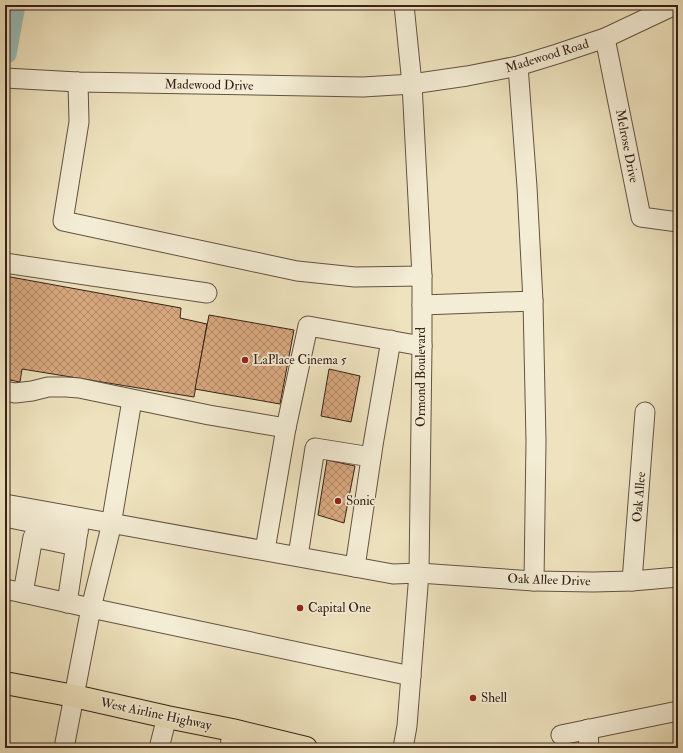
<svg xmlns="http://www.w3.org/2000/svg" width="683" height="753" viewBox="0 0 683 753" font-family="'IM FELL Double Pica',serif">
	<defs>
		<pattern id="building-cross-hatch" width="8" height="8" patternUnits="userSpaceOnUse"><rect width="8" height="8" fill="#d9a980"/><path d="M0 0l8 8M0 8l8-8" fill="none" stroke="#b18968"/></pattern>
	</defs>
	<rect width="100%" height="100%" fill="#eee3be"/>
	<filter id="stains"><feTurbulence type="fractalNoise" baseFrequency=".005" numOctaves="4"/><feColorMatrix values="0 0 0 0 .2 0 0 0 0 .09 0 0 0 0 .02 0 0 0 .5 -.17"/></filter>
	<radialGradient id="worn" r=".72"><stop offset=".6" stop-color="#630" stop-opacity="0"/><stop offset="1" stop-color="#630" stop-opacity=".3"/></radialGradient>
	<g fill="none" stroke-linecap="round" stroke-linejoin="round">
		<polyline stroke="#9bbdb8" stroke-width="15" points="9,55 18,5"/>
	</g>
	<g fill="url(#building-cross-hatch)" stroke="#362119">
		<polygon points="5,276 181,308 180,318 207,324 194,397 22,369 20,382 5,379"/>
		<polygon points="209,315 294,330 280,404 195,389"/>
		<polygon points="329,369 360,376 351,422 321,416"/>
		<polygon points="327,460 355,466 344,523 318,515"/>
	</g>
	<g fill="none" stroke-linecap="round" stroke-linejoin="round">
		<defs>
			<g id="minor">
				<polyline points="605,38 641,217 678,222"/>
				<polyline points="518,66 527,187 533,301 536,441 534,581"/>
				<polyline points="5,78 78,82 363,87 412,84 467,76 518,66 557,54 605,38 675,5"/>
				<polyline points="78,82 79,122 63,221 297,271 355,277 422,276"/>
				<polyline points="5,263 207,293"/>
				<polyline points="422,305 533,301"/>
				<polyline points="5,391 15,393 32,391 48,387 66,387 79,388 209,415 286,428 308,326 422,346"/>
				<polyline points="5,504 393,574 419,573 534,581 593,582 632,581 678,577"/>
				<polyline points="5,517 78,532"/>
				<polyline points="265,550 286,428"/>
				<polyline points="298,556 315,448 371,457"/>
				<polyline points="355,567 373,445 391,340"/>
				<polyline points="632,581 645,412"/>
				<polyline points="5,589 91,608 411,676"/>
				<polyline points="23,593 33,537 76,546"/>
				<polyline points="67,603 80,518"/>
				<polyline points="588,729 589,748"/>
				<polyline points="561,735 678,711"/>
				<polyline points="64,748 91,608 110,531 132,400"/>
				<polyline points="159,748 167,717"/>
				<polyline points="230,748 232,730"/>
				<polyline points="403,748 407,726 419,573 422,346 422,276 412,84 404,5"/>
			</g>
			<polyline id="highway" points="5,683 74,696 167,717 232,730 306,748"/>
		</defs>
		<use href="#minor" stroke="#645242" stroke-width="21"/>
		<use href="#highway" stroke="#362119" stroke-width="24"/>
		<use href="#minor" stroke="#f4edd5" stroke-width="19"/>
		<use href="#highway" stroke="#eee3be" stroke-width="22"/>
	</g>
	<g fill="#8f2418" stroke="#f4edd5" stroke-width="1.5">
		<circle cx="245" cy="360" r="4"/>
		<circle cx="338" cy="501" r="4"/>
		<circle cx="300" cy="608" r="4"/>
		<circle cx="473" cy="698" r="4"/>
	</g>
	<g text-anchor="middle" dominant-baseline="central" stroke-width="3.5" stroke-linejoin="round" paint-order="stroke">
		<g font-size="13" fill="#362119" stroke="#f4edd5">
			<text transform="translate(547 56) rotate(-17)">Madewood Road</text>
			<text transform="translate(209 85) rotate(1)">Madewood Drive</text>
			<text transform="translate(627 146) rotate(79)">Melrose Drive</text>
			<text transform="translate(421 377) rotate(-90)">Ormond Boulevard</text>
			<text transform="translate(639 497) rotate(-85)">Oak Allee</text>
			<text transform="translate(549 580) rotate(2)">Oak Allee Drive</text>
			<text transform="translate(156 714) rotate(12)">West Airline Highway</text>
		</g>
		<g font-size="13" fill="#362119" stroke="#f4edd5" text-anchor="start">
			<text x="253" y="360">LaPlace Cinema 5</text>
			<text x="346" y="501">Sonic</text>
			<text x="308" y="608">Capital One</text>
			<text x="481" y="698">Shell</text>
		</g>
	</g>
	<rect width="683" height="753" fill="none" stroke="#eee3be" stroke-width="20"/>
	<rect x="6" y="6" width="671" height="741" fill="none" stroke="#362119" stroke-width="2"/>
	<rect x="10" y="10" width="663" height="733" fill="none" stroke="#362119"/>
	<rect width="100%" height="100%" filter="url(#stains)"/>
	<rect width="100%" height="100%" fill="url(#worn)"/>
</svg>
